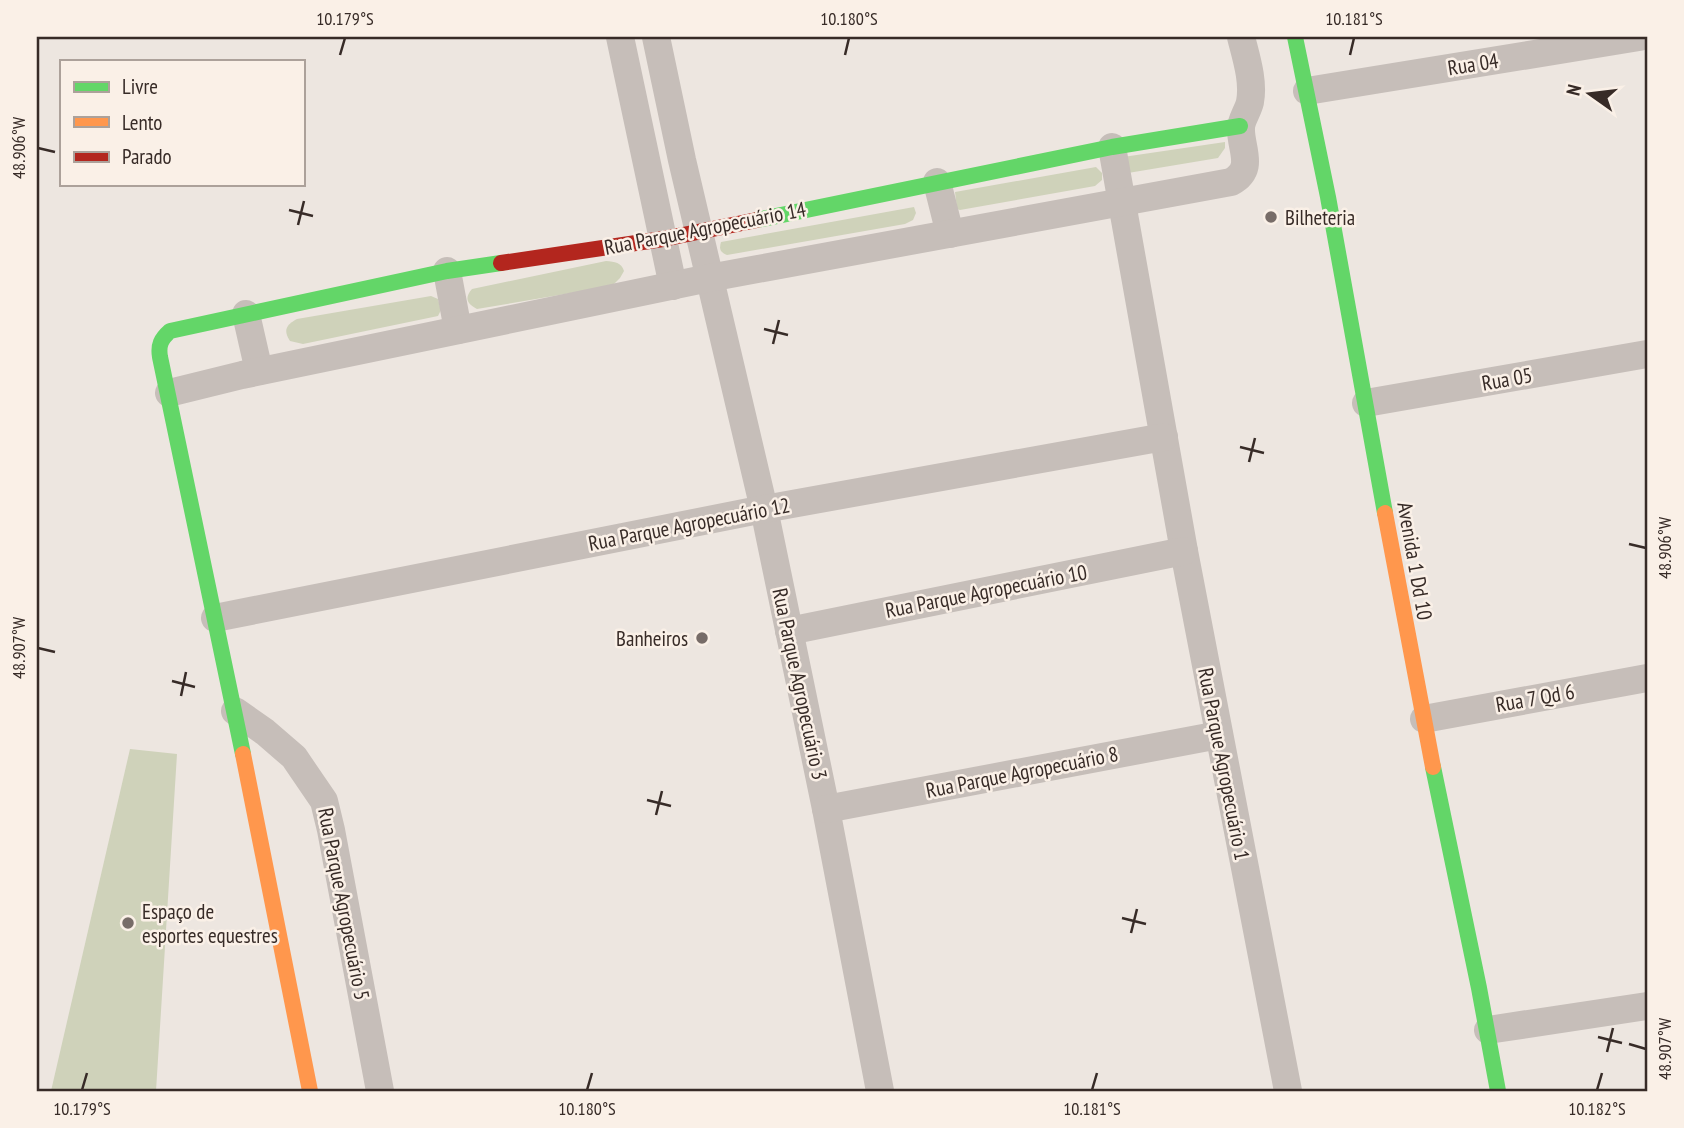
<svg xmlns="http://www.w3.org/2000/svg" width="1684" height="1128" viewBox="0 0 1684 1128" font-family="'PT Sans Narrow',sans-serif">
	<rect width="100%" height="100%" fill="#ede6e0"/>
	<g fill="#cfd2ba">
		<polygon points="1225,142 1225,148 1218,158 1128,173 1123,157"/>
		<polygon points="1096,167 1102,173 1102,180 1095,186 960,210 957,209 955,192"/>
		<path d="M914,207L916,213L913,220L905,224L727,255C720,252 719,249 721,242Z"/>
		<path d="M606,261C615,262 621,262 624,271L620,278L612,286L477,309C467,304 464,298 472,289Z"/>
		<path d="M431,296L438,299L441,310L438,316L303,344L290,341C283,330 286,325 297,319Z"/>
		<polygon points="130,749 177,754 156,1091 51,1091"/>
	</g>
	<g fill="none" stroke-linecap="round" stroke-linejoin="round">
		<g stroke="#c6beb9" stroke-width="28">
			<polyline points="620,37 673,286"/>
			<polyline points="656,37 682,160 764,509 826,809 880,1091"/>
			<polyline points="1307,91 1639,37"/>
			<polyline points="1112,147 1184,551 1288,1091"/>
			<polyline points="937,182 950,234"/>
			<polyline points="447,271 458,330"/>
			<polyline points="246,314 259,371"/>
			<path d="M169,393L242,375L709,278L1231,182C1256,169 1240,148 1241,128C1241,120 1248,111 1250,102C1254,81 1246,57 1241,37"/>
			<polyline points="1366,403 1647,354"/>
			<polyline points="215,618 764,509 1164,437"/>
			<polyline points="789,631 1184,551"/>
			<polyline points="235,711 265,732 294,757 324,801 331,830 380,1091"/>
			<polyline points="1424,719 1647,678"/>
			<polyline points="826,809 1219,735"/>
			<polyline points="1488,1030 1647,1006"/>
		</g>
		<g stroke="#63d668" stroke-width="16">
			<polyline points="1295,37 1328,197 1385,513"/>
			<polyline points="757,220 1112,147 1240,126"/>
			<path d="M243,754L160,357C158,345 161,339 170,331L447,271L501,263"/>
			<polyline points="1433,767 1479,988 1498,1091"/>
		</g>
		<g stroke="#ff974d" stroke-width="16">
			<polyline points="1385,513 1433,767"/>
			<polyline points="243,754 310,1091"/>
		</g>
		<polyline stroke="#b3261e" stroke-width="16" points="501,263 663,239 757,220"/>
	</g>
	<path fill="none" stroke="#372b27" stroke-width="2.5" d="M340,55L345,38M845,55L849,38M1350,55L1354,38M38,148L55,152M289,210L313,216M298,225L304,201M764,329L788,335M773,344L779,320M1240,447L1264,453M1249,462L1255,438M1629,544L1646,548M38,648L55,652M172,681L195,687M181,696L186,672M647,800L671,806M656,815L662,791M1122,918L1146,924M1131,933L1137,909M1598,1037L1622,1043M1629,1044L1646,1049M1607,1052L1613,1028M82,1090L87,1073M587,1090L592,1073M1092,1090L1097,1073M1597,1090L1602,1073"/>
	<g fill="#776c68" stroke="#faf0e7" stroke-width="2.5">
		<circle cx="1271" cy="217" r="7"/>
		<circle cx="702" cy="638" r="7"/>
		<circle cx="128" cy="923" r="7"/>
	</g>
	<g text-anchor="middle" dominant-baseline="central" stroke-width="5" stroke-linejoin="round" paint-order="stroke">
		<g font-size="21" fill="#372b27" stroke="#faf0e7">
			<text transform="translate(1473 64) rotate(-9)">Rua 04</text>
			<text transform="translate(705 228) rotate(-11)">Rua Parque Agropecuário 14</text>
			<text transform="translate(1507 379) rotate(-10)">Rua 05</text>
			<text transform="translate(689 524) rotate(-11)">Rua Parque Agropecuário 12</text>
			<text transform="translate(1415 561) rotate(80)">Avenida 1 Dd 10</text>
			<text transform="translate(986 591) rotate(-11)">Rua Parque Agropecuário 10</text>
			<text transform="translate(800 684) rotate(78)">Rua Parque Agropecuário 3</text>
			<text transform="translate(1535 698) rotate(-10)">Rua 7 Qd 6</text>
			<text transform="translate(1224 764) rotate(79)">Rua Parque Agropecuário 1</text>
			<text transform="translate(1022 772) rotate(-11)">Rua Parque Agropecuário 8</text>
			<text transform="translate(344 904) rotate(79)">Rua Parque Agropecuário 5</text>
		</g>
		<g font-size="21" fill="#372b27" stroke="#faf0e7" text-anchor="start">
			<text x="1285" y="217">Bilheteria</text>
			<text x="688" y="638" text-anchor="end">Banheiros</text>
			<text x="142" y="911">Espaço de<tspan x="142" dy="24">esportes equestres</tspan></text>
		</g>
	</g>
	<rect width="1684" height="1128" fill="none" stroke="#faf0e7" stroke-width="77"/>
	<rect x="60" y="60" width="245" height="126" fill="#faf0e7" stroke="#aca19a" stroke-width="2"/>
	<rect x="74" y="82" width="35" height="10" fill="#63d668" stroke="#aca19a" stroke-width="2"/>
	<text x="122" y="94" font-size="21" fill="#372b27">Livre</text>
	<rect x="74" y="117" width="35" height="10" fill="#ff974d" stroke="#aca19a" stroke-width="2"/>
	<text x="122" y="130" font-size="21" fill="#372b27">Lento</text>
	<rect x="74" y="152" width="35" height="10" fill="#b3261e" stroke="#aca19a" stroke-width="2"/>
	<text x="122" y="164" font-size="21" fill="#372b27">Parado</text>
	<g transform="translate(1590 94) rotate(284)" stroke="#faf0e7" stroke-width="5" paint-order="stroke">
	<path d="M0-5L12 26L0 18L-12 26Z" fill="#372b27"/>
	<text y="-10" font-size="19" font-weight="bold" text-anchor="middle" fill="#372b27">N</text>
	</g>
	<rect x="38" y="38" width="1608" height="1052" fill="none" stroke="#372b27" stroke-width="2.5"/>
	<g font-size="18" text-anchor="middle" fill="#372b27">
		<text x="345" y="25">10.179°S</text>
		<text x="849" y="25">10.180°S</text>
		<text x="1354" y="25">10.181°S</text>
		<text transform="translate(19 148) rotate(-90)" y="6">48.906°W</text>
		<text transform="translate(1665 548) rotate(-90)" y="6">48.906°W</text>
		<text transform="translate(19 648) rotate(-90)" y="6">48.907°W</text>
		<text transform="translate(1665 1049) rotate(-90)" y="6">48.907°W</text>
		<text x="82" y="1115">10.179°S</text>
		<text x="587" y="1115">10.180°S</text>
		<text x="1092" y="1115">10.181°S</text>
		<text x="1597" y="1115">10.182°S</text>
	</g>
</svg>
